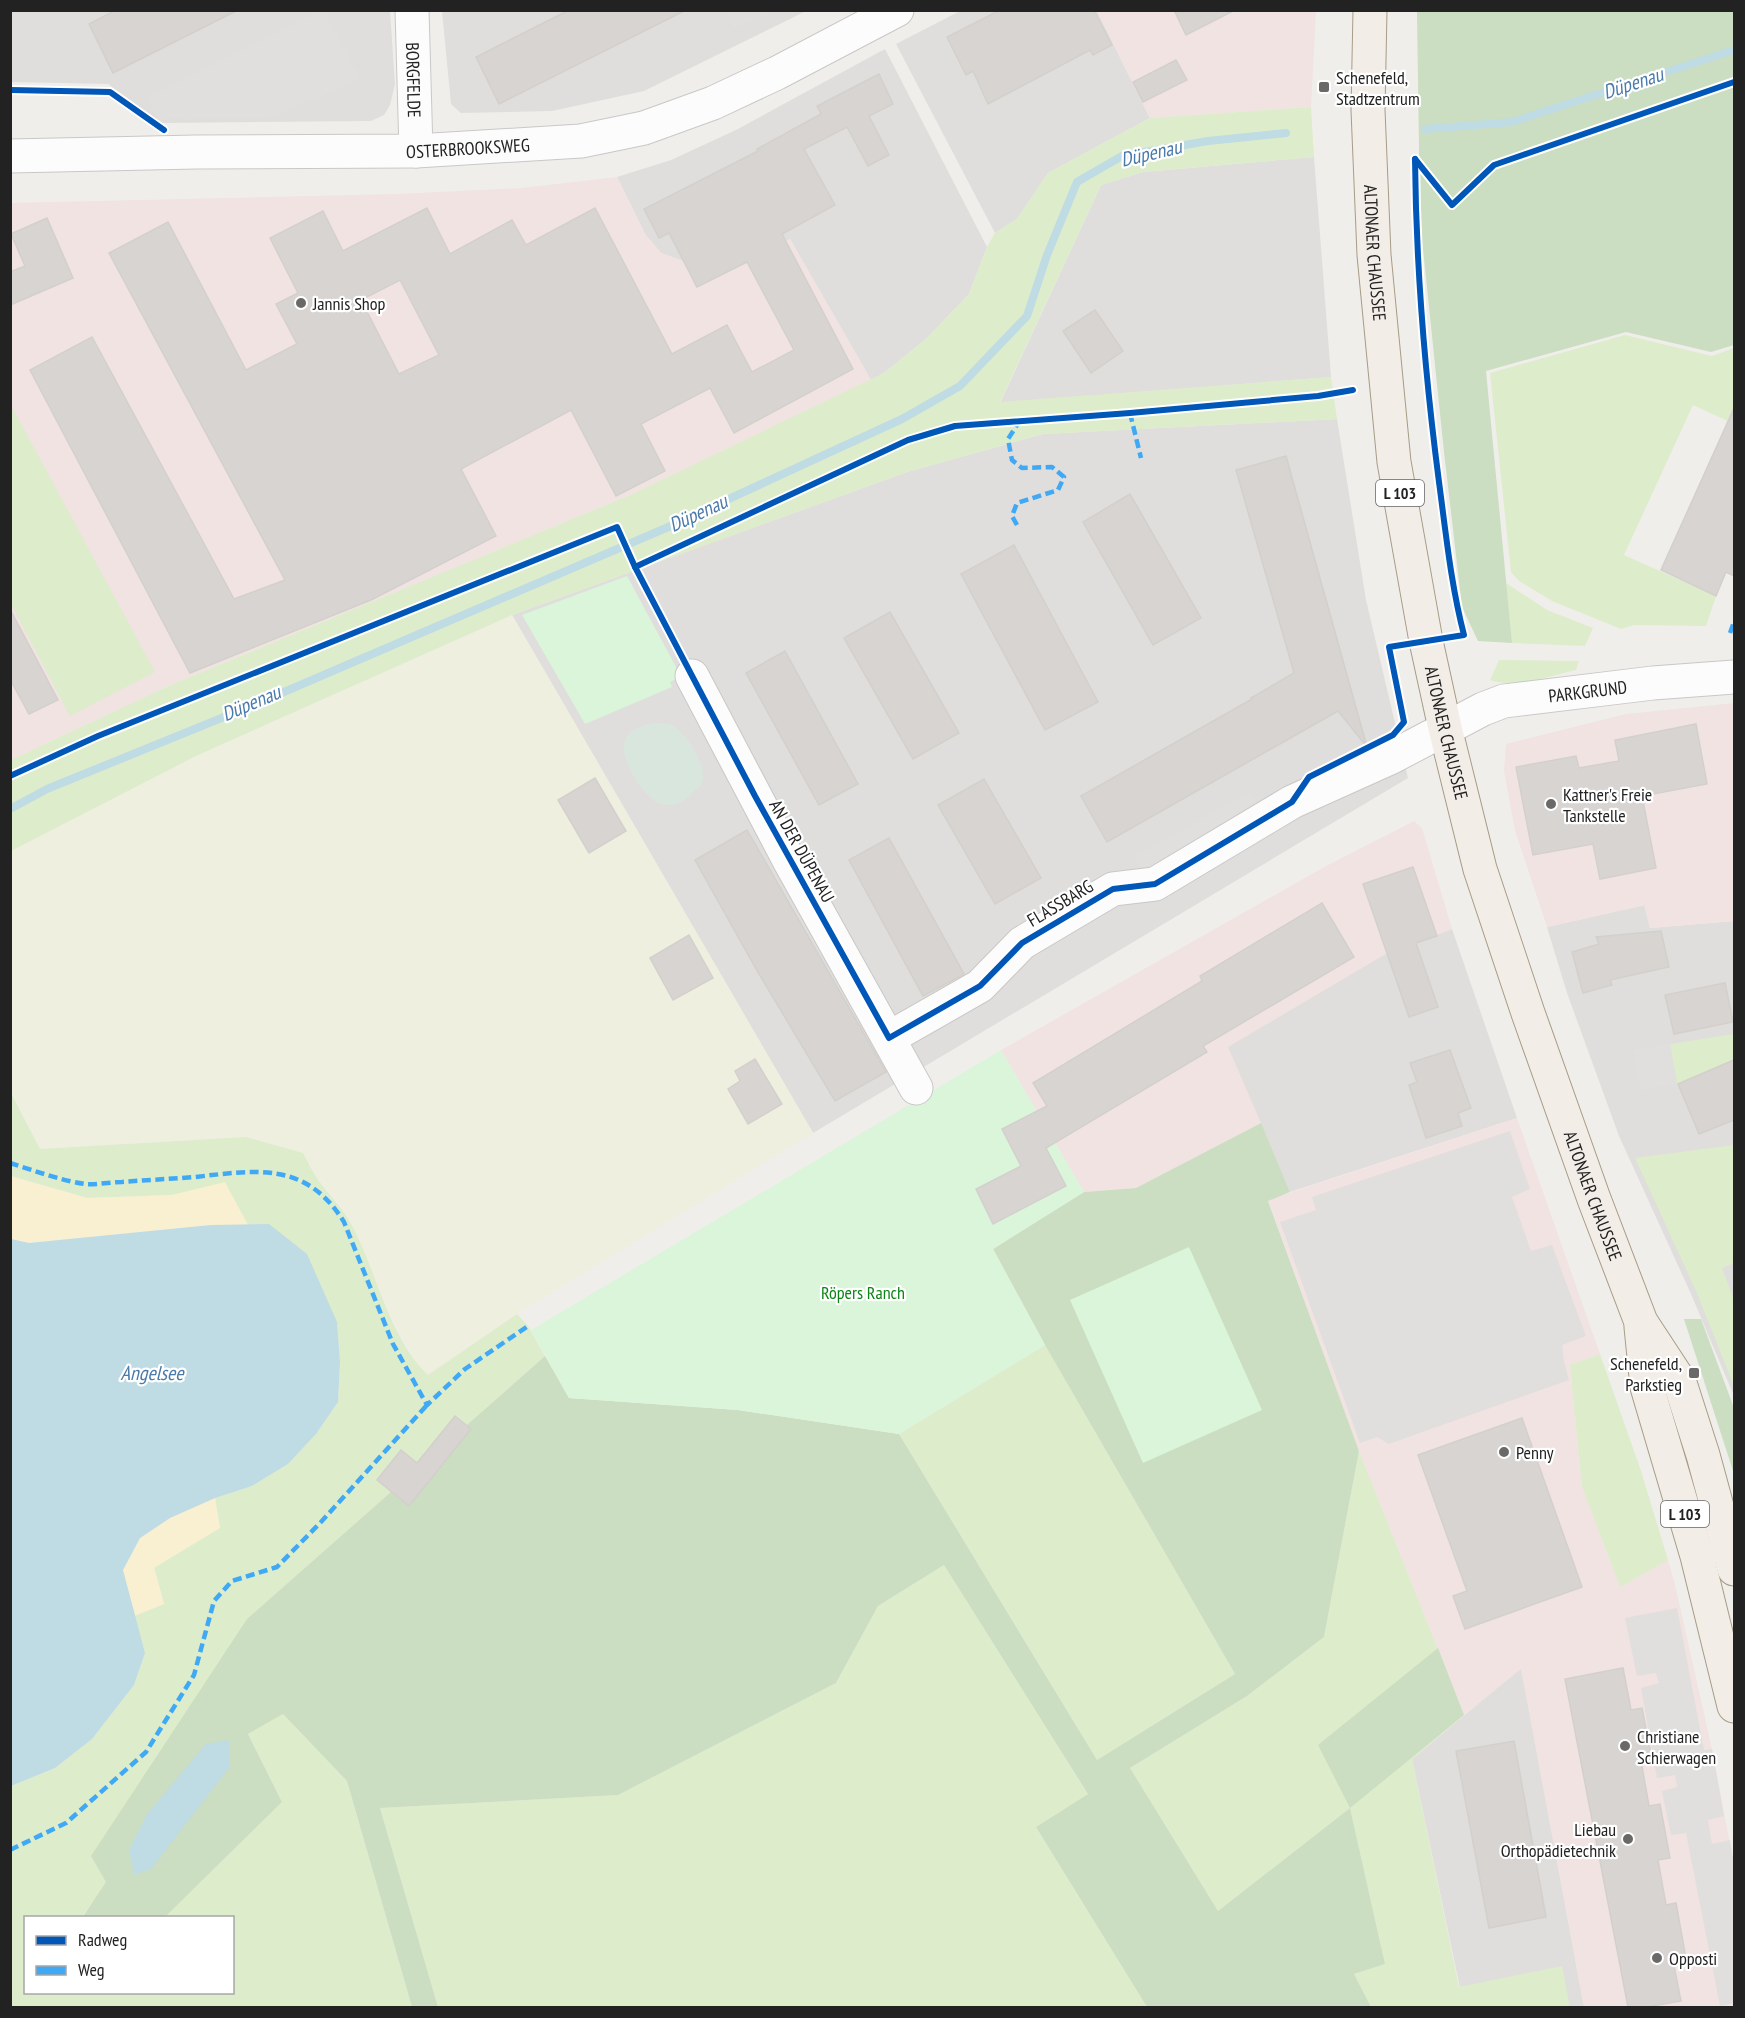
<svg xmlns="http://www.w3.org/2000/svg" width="1745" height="2018" viewBox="0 0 1745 2018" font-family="'PT Sans Narrow',sans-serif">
	<rect width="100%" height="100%" fill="#f0eeeb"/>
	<g fill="#dfdedc">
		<polygon points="11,11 390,11 395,84 390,105 384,115 371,121 161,123 108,84 11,82"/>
		<polygon points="442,11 806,11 644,91 552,111 461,113 451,104"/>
		<polygon points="960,11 1097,11 1150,118 1048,173 1017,219 995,233 896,44"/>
		<polygon points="885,49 987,247 969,294 927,338 884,373 871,380 790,239 696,289 683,261 661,253 645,234 617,177 671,160 736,130"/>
		<polygon points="1314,157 1331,377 1000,403 1101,185 1143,172"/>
		<polygon points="1337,419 1366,600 1408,778 813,1133 512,615 907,472 1043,434"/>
		<polygon points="1645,905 1650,928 1734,921 1734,1396 1691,1294 1619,1136 1567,993 1547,927"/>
		<polygon points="1452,929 1517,1118 1290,1192 1227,1047 1387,953"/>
		<polygon points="1521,1668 1528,1703 1584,2007 1464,2007 1412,1759"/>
	</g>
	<g fill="#f1e3e1">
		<polygon points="1097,11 1316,11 1311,107 1150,118"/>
		<polygon points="617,177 645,234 661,253 683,261 696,288 790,239 871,380 630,495 166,687 11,760 10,203 397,194 521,188"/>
		<polygon points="1734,703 1734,921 1650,928 1644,905 1547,927 1515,831 1504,771 1506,744 1626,714"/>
		<polygon points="1414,821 1422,828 1452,929 1387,953 1228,1047 1261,1123 1136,1188 1084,1192 1001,1050 1326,866"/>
		<polygon points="1517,1118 1600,1354 1570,1365 1582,1487 1620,1587 1668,1560 1676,1589 1712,1749 1734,1865 1734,2007 1584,2007 1521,1669 1464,1715 1359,1451 1268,1200"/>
	</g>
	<polygon fill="#efefdf" points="512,615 813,1133 517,1314 428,1375 416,1363 391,1316 354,1228 339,1204 318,1179 303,1153 246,1137 40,1149 11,1091 11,851 198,755"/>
	<g fill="#ddeccb">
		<polygon points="1311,107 1314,157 1143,172 1101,185 1000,402 1331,377 1337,419 1043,434 907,472 512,615 198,755 11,851 11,760 166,687 630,495 884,373 927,338 969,294 987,247 995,233 1017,219 1048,173 1150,118"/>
		<polygon points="1625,335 1712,356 1734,348 1734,424 1693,405 1624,555 1716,596 1706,626 1634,625 1621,629 1552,601 1519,581 1511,572 1490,373"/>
		<polygon points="11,405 155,672 70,716 11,604"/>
		<polygon points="1506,583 1547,610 1593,628 1585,646 1512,643"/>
		<path d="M1499,660L1579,661L1576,670C1549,676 1516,689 1490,680Z"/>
		<polygon points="1734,1034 1734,1059 1677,1084 1670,1044"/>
		<path d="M10,1091L40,1149L246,1137L303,1153C308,1162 313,1173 319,1181C331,1197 345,1211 354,1229C377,1275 391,1340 428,1375L517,1314L528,1326L545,1356L247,1619L107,1882L82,1917L26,1918V1992H232V1918L165,1917L282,1802L248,1734L283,1714L347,1781L412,2007H11V1786L55,1768L92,1739L134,1685L145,1653L134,1616L164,1604L154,1567L220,1528L215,1498L252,1486L288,1464L316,1434L338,1402L340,1362L337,1322L269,1224L248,1225L225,1183L172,1195L87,1198L11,1176Z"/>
		<polygon points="1734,1145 1734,1263 1722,1268 1734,1300 1734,1386 1696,1291 1635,1158"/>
		<polygon points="1045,1345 1235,1674 1097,1760 899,1434"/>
		<polygon points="1600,1354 1641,1471 1668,1560 1620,1587 1582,1487 1570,1365"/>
		<polygon points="1359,1451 1464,1715 1412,1759 1459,1987 1562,1966 1570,2007 1371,2007 1354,1974 1385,1964 1350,1808 1218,1911 1130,1768 1247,1696 1324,1637"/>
		<polygon points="944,1565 1088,1794 1036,1827 1147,2007 438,2007 380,1808 618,1795 836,1683 878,1606"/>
	</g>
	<g fill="#cbdec1">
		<polygon points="1417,11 1734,11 1734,345 1711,352 1626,332 1486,371 1512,643 1478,641 1462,607 1444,452 1420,220"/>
		<polygon points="1261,1123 1290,1192 1268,1201 1359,1451 1324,1637 1247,1696 1130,1768 1218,1911 1350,1808 1318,1745 1438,1648 1464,1715 1350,1808 1385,1964 1354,1974 1371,2007 1147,2007 1036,1827 1088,1794 944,1565 878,1606 836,1683 618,1795 380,1808 438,2007 412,2007 347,1781 283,1714 248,1734 282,1802 165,1917 82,1918 106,1882 91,1856 247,1619 545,1356 569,1398 738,1410 899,1434 1097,1760 1235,1674 1045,1345 993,1249 1084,1192 1136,1188"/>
		<polygon points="1684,1319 1701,1319 1734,1408 1734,1474"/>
	</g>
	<path fill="#d9e6de" d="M654,723C660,723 668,723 672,725C686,732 714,775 699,787C693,792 684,802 677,804C668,806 658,805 651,798C638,787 613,749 629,734C635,727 646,725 654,723Z"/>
	<g fill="#f8f0d0">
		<polygon points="10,1176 87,1198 172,1195 225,1182 248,1225 211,1225 29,1243 11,1239"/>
		<polygon points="215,1498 220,1528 154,1568 164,1604 134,1616 123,1570 140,1538 170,1518"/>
	</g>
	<g fill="#daf5da">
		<polygon points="627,576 681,676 670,682 672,687 585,724 522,615"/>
		<polygon points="1001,1050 1084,1192 993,1249 1045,1345 899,1434 738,1410 569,1398 531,1330"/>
		<polygon points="1189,1247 1262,1410 1143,1463 1070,1300"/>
	</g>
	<g fill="#e0dfde">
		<polygon points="324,10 360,79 270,118 158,119 148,98"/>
		<polygon points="725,11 772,11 734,29"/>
		<polygon points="1251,791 1261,809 1144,874 1134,857"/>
		<polygon points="1670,1044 1677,1084 1640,1090 1633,1050"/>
		<polygon points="1510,1131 1530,1189 1512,1197 1531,1251 1552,1245 1586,1336 1562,1345 1564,1362 1569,1380 1389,1444 1377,1437 1360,1443 1280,1222 1316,1210 1312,1197"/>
		<polygon points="1677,1608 1704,1750 1712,1749 1724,1816 1708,1820 1712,1844 1730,1840 1734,1865 1734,2003 1720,2006 1686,1833 1671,1835 1662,1791 1677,1787 1675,1775 1657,1778 1641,1688 1659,1683 1656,1673 1637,1676 1625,1618"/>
	</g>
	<g fill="#bfdbe3">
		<polygon points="269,1224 307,1254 337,1322 340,1362 338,1402 316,1434 288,1464 252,1486 215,1498 170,1518 140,1538 123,1570 145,1653 134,1685 92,1739 55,1768 11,1786 11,1239 29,1243 211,1225"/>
		<polygon points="229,1740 229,1768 151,1869 134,1875 129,1850 147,1814 206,1744"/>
	</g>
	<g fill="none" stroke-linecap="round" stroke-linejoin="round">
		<g stroke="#bfdbe3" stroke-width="8">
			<polyline points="1425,129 1512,122 1734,50"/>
			<polyline points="10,809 47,789 256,704 666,528 902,419 960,386 1027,316 1047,255 1077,182 1122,156 1208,141 1286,133"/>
		</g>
	</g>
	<g fill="#d7d4d2" stroke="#d3d0cc" stroke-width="1.5" fill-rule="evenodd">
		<polygon points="116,10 238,10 113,73 89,24"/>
		<polygon points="569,10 686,10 499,104 476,57"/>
		<polygon points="1000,10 1094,10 1112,45 1093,55 1090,50 988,104 973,71 966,75 947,37"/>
		<polygon points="1174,10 1235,10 1186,35"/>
		<polygon points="1176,60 1187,80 1143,102 1133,82"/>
		<path d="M879,74L893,104L869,116L889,155L868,166L847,127L804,149L835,205L782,234L853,369L734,433L710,388L641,424L665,471L616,496L571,410L461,469L496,536L371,600L190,673L30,370L92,337L234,599L285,580L109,253L168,222L246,370L297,344L276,304L298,293L270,238L323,211L343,251L427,208L450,254L512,220L526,245L595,208L672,354L727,325L752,372L794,350L747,262L697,287L669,233L659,238L644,209L758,151L757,149L821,114L817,106ZM400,280L439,355L399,374L361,300Z"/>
		<polygon points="47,218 73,278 10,305 10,272 25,266 11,234"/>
		<polygon points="1095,310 1123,351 1091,373 1063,331"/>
		<polygon points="1734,408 1734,576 1726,572 1716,596 1661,570"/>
		<polygon points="1286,456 1367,747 1338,711 1107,842 1081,796 1252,699 1251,698 1294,673 1236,470"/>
		<polygon points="1130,494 1201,618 1153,645 1083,522"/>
		<polygon points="1014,545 1098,702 1045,730 961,574"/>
		<polygon points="10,609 58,700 29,714 10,679"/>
		<polygon points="890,612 959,733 913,759 844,638"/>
		<polygon points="785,651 858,784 819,805 746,673"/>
		<polygon points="1696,724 1707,784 1642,796 1656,868 1600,879 1593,844 1533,855 1516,767 1576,756 1579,768 1619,761 1615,740"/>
		<polygon points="595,778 626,831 589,853 558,800"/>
		<polygon points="984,779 1041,878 995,904 938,805"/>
		<polygon points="747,830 886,1072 835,1101 759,974 695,860"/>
		<polygon points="889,838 964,974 923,996 849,860"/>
		<polygon points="1413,867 1437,936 1416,943 1438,1007 1409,1017 1363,884"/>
		<polygon points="1322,903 1354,957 1203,1046 1207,1052 1046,1148 1066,1186 993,1224 976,1189 1021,1166 1002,1129 1047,1106 1033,1083 1202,981 1200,976"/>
		<polygon points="1661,931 1669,967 1610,980 1612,985 1583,993 1572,952 1599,944 1596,937"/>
		<polygon points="689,935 713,978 673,1000 650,958"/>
		<polygon points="1725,983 1733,1022 1674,1034 1665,995"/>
		<polygon points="1450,1050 1471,1108 1458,1113 1462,1126 1426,1138 1409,1085 1417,1082 1410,1063"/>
		<polygon points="755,1059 782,1104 748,1124 728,1089 740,1081 735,1071"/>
		<polygon points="1734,1060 1734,1120 1699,1134 1678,1084"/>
		<polygon points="455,1416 471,1429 409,1506 377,1480 401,1450 417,1463"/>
		<polygon points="1522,1418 1582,1587 1465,1629 1453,1596 1467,1591 1418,1455"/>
		<polygon points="1623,1668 1631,1710 1642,1708 1652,1759 1641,1761 1649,1806 1660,1804 1670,1858 1658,1860 1666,1905 1676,1903 1685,1953 1672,1956 1681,2001 1647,2007 1628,2007 1565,1679"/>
		<polygon points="1514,1741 1546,1917 1489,1928 1456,1751"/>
	</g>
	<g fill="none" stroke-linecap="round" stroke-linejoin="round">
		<defs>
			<g id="minor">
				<path id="s1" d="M412,10L416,151"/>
				<path id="s2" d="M10,156L196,152L416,151L581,141L644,128L713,103L777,73L897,10"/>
				<polyline points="692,676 790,862 916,1088"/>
				<path id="s3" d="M889,1038L980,986L1022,943L1113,889L1155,884L1292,802L1392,757L1483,709L1504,701L1653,683L1734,677"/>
			</g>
			<g id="major">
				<path id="s4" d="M1370,10L1368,110L1374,255L1394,462L1426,641L1445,728L1480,869L1528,1013L1594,1199L1641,1322L1679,1380L1703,1455L1734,1569"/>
				<polyline points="1641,1327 1647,1387 1697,1556 1734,1706"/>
			</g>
		</defs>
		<use href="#minor" stroke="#c9c8c7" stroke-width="35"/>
		<use href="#major" stroke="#a79c86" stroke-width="35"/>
		<use href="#minor" stroke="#fdfcfc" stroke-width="33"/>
		<use href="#major" stroke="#f3ede7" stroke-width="33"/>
		<g stroke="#3fa9f5" stroke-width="4.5" stroke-dasharray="9 4.5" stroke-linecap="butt">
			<polyline points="1130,413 1141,458"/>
			<polyline points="1017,525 1012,516 1017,503 1058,490 1064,477 1052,467 1022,468 1012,460 1008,439 1019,422"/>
			<polyline points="1730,633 1734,622"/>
			<path d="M10,1163C32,1170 63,1181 85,1184C97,1185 110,1182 122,1182C146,1180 170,1179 195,1177C257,1170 306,1161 344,1222L393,1344L427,1405L465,1369L528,1326"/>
			<polyline points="10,1850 66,1823 146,1752 194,1675 214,1601 232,1581 277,1567 321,1522 427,1405"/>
		</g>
		<defs>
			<g id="cycleway">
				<polyline points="10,90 110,92 164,130"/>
				<polyline points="1415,159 1452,205 1494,165 1734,82"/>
				<polyline points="635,567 908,440 955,426 1130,413 1318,396 1353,390"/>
				<path d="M10,776L98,736L617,527L635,567L755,796L889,1038L980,986L1022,943L1113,889L1155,884L1292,802L1309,777L1393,735L1404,722L1389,647L1464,635C1451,585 1446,534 1439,482C1425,375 1416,267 1415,159"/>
			</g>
		</defs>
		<use href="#cycleway" stroke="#fff" stroke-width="10"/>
		<use href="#cycleway" stroke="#0057b8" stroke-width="6"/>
	</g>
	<g fill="#6a6968" stroke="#fff" stroke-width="2">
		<rect x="1318" y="81" width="12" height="12" rx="3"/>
		<circle cx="301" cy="303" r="6"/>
		<circle cx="1551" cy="804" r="6"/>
		<rect x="1688" y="1367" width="12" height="12" rx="3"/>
		<circle cx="1504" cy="1452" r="6"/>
		<circle cx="1625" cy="1746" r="6"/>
		<circle cx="1628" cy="1839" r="6"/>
		<circle cx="1657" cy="1958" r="6"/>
	</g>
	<g text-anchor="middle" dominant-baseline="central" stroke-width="4.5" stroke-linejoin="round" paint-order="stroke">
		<g fill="#fff" stroke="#646464" stroke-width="1.5">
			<rect x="1376" y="480" width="48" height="26" rx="4.5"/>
			<rect x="1661" y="1501" width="48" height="26" rx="4.5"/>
		</g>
		<g font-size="16" font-weight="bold" fill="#222">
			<text x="1400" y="493">L 103</text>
			<text x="1685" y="1514">L 103</text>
		</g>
		<g font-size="18" fill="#222" stroke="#fff" text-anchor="start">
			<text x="1336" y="77">Schenefeld,<tspan x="1336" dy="21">Stadtzentrum</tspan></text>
			<text x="313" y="303">Jannis Shop</text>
			<text x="1563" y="794">Kattner's Freie<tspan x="1563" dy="21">Tankstelle</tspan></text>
			<text x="1682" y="1363" text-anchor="end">Schenefeld,<tspan x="1682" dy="21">Parkstieg</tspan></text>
			<text x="1516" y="1452">Penny</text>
			<text x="1637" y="1736">Christiane<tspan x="1637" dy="21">Schierwagen</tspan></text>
			<text x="1616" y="1829" text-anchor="end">Liebau<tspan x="1616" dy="21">Orthopädietechnik</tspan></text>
			<text x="1669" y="1958">Opposti</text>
		</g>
		<g font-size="18" fill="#222" stroke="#fff">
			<text stroke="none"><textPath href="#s1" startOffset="70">BORGFELDE</textPath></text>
			<text stroke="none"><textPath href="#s2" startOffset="458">OSTERBROOKSWEG</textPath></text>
			<text stroke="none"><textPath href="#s4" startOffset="243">ALTONAER CHAUSSEE</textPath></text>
			<text stroke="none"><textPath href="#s3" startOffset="792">PARKGRUND</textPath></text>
			<text stroke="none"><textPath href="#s4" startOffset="729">ALTONAER CHAUSSEE</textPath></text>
			<text transform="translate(802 851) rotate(61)">AN DER DÜPENAU</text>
			<text transform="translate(1060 903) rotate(-31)">FLASSBARG</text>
			<text stroke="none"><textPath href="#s4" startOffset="1215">ALTONAER CHAUSSEE</textPath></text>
		</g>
		<g font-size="18" fill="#0c8416" stroke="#fff">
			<text x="863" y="1292">Röpers Ranch</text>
		</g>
		<g font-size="20" font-style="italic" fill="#4a7aab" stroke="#fff">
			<text transform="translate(1633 83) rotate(-18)">Düpenau</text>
			<text transform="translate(1151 153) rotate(-13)">Düpenau</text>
			<text transform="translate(698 513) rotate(-25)">Düpenau</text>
			<text transform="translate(251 703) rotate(-23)">Düpenau</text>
			<text x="152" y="1373">Angelsee</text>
		</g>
	</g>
	<rect width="1745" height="2018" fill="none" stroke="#222222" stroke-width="24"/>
	<rect x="24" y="1916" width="210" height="78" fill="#ffffff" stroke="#a7a7a7" stroke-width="1.5"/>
	<rect x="36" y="1936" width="30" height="9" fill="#0057b8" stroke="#a7a7a7" stroke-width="1.5"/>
	<text x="78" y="1946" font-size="18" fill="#222222">Radweg</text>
	<rect x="36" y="1966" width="30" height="9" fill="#3fa9f5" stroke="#a7a7a7" stroke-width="1.5"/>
	<text x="78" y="1976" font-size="18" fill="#222222">Weg</text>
</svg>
